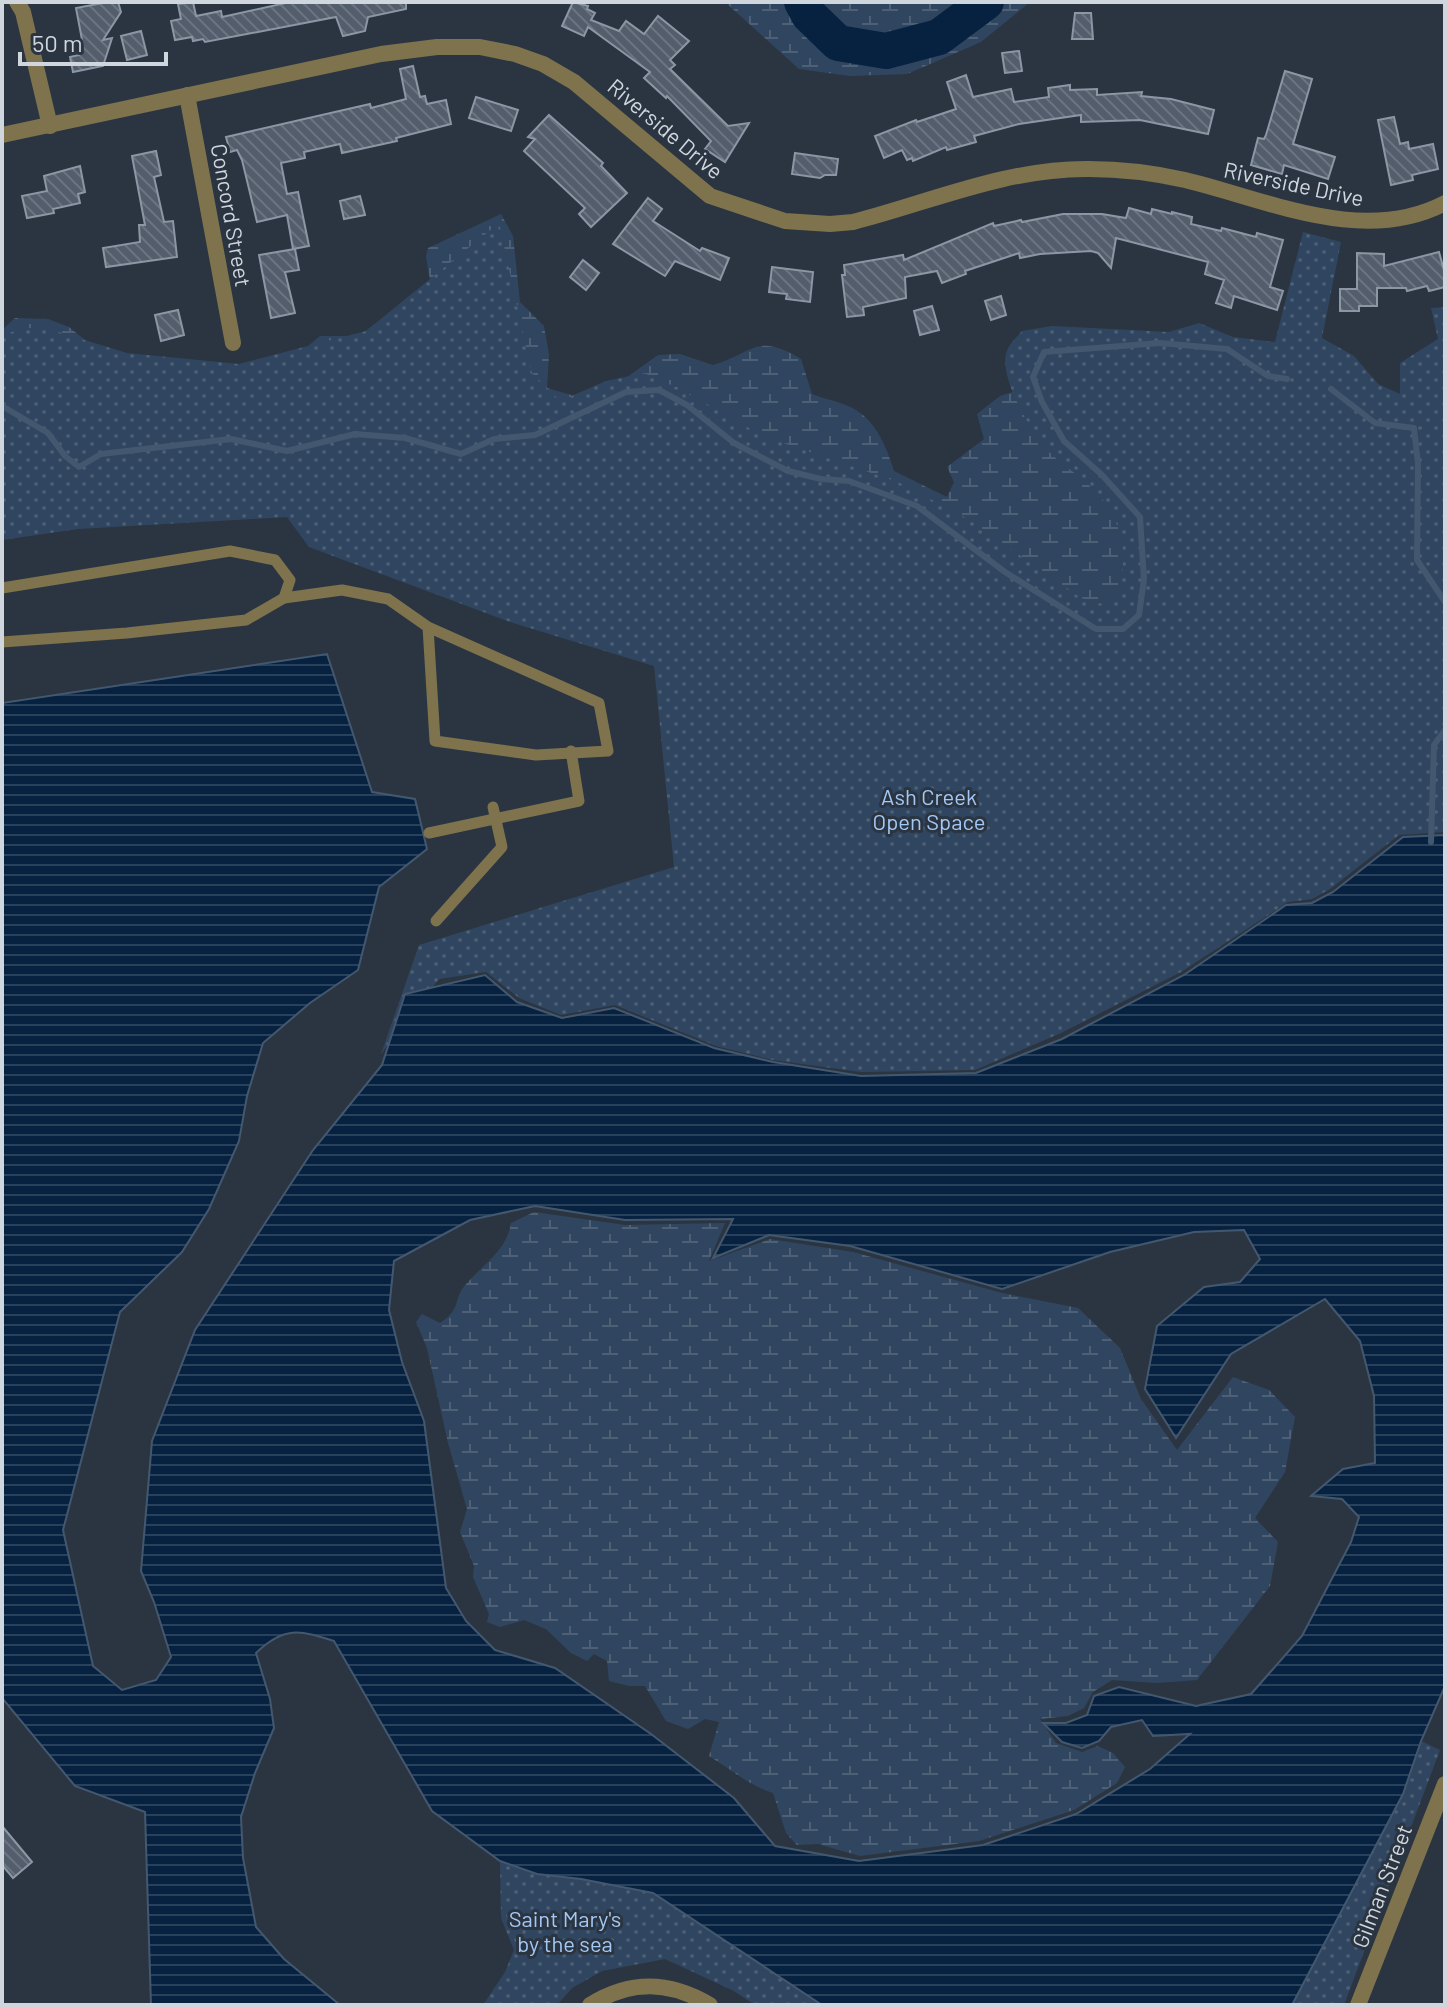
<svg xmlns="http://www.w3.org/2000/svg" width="1447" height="2007" viewBox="0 0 1447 2007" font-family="Barlow,sans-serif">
	<defs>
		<pattern id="wetland-marsh" width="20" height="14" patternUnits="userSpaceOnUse" patternTransform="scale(2)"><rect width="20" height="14" fill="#304660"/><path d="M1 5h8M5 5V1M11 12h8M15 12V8" fill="none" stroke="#4d6076"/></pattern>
		<pattern id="park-dots" width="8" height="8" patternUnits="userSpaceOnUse" patternTransform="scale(2)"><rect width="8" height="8" fill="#304660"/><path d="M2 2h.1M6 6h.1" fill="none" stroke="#4d6076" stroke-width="1.8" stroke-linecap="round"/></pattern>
		<pattern id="water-rules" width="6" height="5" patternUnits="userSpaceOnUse" patternTransform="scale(2)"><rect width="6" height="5" fill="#072240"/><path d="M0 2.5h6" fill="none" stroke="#2a415b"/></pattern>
		<pattern id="building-back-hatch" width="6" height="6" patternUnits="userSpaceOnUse" patternTransform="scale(2)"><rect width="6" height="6" fill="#535d6b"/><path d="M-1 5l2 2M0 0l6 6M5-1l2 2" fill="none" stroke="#6b7480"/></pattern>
	</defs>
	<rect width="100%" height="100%" fill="#2b3541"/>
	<g fill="url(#wetland-marsh)">
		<polygon points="725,2 1030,2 981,42 907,74 850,76 799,69"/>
		<path d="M501,214L513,236L520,302L544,326L549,355L547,388L585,399L609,390L658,355L680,354L713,365C755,353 755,332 801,359L812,394C824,399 837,401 848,406C875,417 886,446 894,471L947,497L954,482L947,467L984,439L977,414L1000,396L1087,368L1268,638L329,507L2,514V330L15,318L48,319L69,327L117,366L150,385L294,358L320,336H358L431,287L426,256L428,248Z"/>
		<path d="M534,1212L625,1225L725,1223L709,1261L770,1239L853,1252L1002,1293L1078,1308L1120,1348L1141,1399L1177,1450L1233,1377L1269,1390L1295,1417L1285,1472L1255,1518L1278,1542L1270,1586L1197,1680L1157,1683L1112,1680L1093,1692L1084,1708L1068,1716L1040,1719L1056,1743L1082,1752L1098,1746L1113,1753L1125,1767L1117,1783L1074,1810L979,1841L860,1856L818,1844L797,1845L786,1833L773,1793C748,1785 731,1769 709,1756L719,1722L705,1719L688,1729L666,1721L645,1686H629L609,1681L607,1661L594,1654L587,1661L571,1653L546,1629L524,1620L500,1627L487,1622L489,1614L473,1577L474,1566L460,1532L467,1509L448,1443L427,1348L416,1322L422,1314L440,1323C463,1308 452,1299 467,1283C484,1264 507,1250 511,1223Z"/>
	</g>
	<g fill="url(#park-dots)">
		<path d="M499,223L532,373L560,401L606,381L644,373L678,388L763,436L898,482L968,519L1081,598L1106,605L1119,595C1125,562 1127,536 1107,506C1092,483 1068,470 1048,451C1032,435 997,374 1007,351C1009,344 1017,337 1022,331L1052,326L1169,332L1199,323L1233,337L1275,342L1303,232L1341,242L1322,338L1354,356L1378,384L1400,394V363L1438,339L1431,308L1445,307V832L1399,835L1330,889L1312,899L1288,902L1181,972L1061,1033L975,1070L861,1072L773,1060L716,1046L615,1005L561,1015L519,998L486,972L439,979L381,1054L419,945L674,867L654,666L510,622L309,547L287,517L78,529L2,540V334L39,326L127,353L239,364L366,331Z"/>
		<polygon points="1421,1741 1440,1750 1344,2005 1292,2005 1403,1794"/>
		<polygon points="500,1861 537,1874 581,1879 653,1893 822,2005 755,2005 734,1991 665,1959 602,1971 572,1988 557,2005 483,2005 505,1972 514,1950 501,1918"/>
	</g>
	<path fill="url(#water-rules)" stroke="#43586f" stroke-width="2" fill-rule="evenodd" d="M327,654L372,792L415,799L427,849L379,887L358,970L310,1003L263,1043L247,1096L239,1141L209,1209L182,1252L120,1312L63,1530L93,1666L122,1690L156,1680L171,1657L154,1602L141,1571L152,1441L195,1330L313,1150L382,1065L405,994L485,975L517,1002L562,1018L614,1008L714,1048L773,1062L861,1076L976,1073L1062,1039L1184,975L1286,905L1312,903L1333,892L1403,837L1445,835V1686L1421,1741L1403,1794L1292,2005H822L653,1893L581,1879L537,1874L500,1861L432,1811L334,1641C300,1630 284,1626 256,1653L270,1699L274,1728L255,1773L241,1817L243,1858L256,1927L284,1959L340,2005H151L145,1812L75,1786L2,1698V703ZM535,1206L625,1220L733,1219L713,1258L769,1235L850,1246L1002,1289L1110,1252L1194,1232L1244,1230L1260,1259L1240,1282L1204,1287L1157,1326L1145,1389L1176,1438L1231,1354L1325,1299L1360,1341L1374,1396L1375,1463L1343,1469L1311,1496L1342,1499L1359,1517L1351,1542L1302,1636L1251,1694L1196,1706L1119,1687L1094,1696L1087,1715L1066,1723H1043L1062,1742L1082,1748L1099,1741L1111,1727L1142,1720L1153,1736L1190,1734L1150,1769L1076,1814L983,1845L859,1861L775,1846L734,1798L651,1734L555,1668L495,1650L466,1621L446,1588L424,1421L402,1362L389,1310L394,1261L470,1220Z"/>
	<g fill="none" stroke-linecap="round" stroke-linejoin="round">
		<g stroke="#43586f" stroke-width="6">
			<polyline points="1331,389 1375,423 1414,428 1418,464 1417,560 1445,602"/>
			<polyline points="2,406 48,433 65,456 79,467 101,454 231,439 287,451 355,434 405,438 461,454 494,439 535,435 626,392 659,390 687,405 734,443 788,471 821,479 849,481 917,506 1005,572 1096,629 1123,629 1139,615 1144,579 1140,517 1102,475 1064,441 1042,402 1033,377 1044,352 1160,343 1227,349 1268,376 1287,379"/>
			<polyline points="1431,842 1434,745 1445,730"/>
		</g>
		<polyline stroke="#072240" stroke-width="36" points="802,2 809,15 838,43 886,51 939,37 986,2"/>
	</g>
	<g fill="url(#building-back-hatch)" stroke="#8b97a5" stroke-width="2">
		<polygon points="108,2 118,2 121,12 103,40 112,38 103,66 73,72 70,57 79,55 79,46 83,45 76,8"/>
		<polygon points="193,2 196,16 221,11 222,17 290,2 406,2 406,9 368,17 365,31 343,36 336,17 205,42 203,39 193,41 192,37 175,40 171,21 181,19 178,4"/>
		<polygon points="573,2 588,6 587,9 595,13 591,20 619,31 626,21 644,34 658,16 689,41 670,60 675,65 670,69 728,126 749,123 725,162 705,149 711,141 667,96 666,98 644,78 650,72 588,27 584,36 562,26"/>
		<polygon points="1075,13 1091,13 1093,39 1072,39"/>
		<polygon points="141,31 147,55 127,60 121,36"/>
		<polygon points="1019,51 1022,71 1005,73 1002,53"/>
		<polygon points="413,66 420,97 425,96 427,104 446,100 451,124 396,138 397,141 342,153 340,144 304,152 305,158 281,163 287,194 298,192 309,246 293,249 287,215 257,222 242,160 237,150 230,152 226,137 370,104 371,108 406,99 400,69"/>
		<polygon points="1285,71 1312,79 1293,144 1335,157 1328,179 1284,165 1282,174 1251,165 1258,138 1264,139 1266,135"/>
		<polygon points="966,75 973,97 1011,89 1014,102 1049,97 1048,88 1070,85 1070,90 1097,89 1097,95 1142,92 1141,96 1171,99 1214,110 1208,134 1140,120 1081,122 1081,115 1019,124 974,136 976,142 947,150 946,147 913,161 912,158 907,160 902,150 884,158 875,136 916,120 917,122 956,109 947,82"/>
		<polygon points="476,97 518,110 511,131 469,118"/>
		<polygon points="549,115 603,163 601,166 627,193 591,227 579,214 585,208 524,151 535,139 528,137"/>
		<polygon points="1394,117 1400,144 1408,142 1409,149 1433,144 1438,169 1412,175 1413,180 1391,185 1378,120"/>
		<polygon points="156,151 161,175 154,177 164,222 173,221 177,257 106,267 103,248 140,242 139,225 145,225 132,156"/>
		<polygon points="795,153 838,159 836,175 825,175 820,178 792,174"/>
		<polygon points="80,166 85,192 78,194 80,203 53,209 54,213 27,218 22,196 47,191 44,176"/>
		<polygon points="360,196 365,215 344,219 340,201"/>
		<polygon points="648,198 662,209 653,221 700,251 702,248 729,258 720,280 675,261 665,276 613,244"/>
		<polygon points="1129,208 1151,214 1152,209 1172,214 1172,212 1192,217 1191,224 1221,231 1222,228 1256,237 1257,233 1283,240 1270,287 1283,291 1277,310 1234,296 1231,308 1216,303 1224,280 1205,274 1208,262 1116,238 1111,268 1098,253 1091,251 1040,254 1020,258 1019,253 965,271 966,274 942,283 937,271 905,277 906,298 863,307 864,315 847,317 842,275 845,275 844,265 903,255 904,260 993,223 994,226 1021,220 1022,222 1063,214 1102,214 1126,218"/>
		<polygon points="295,249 299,270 285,272 295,313 271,318 259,255"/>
		<polygon points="1439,252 1445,274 1445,287 1429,291 1427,286 1407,291 1406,288 1377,288 1377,306 1359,306 1359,311 1340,311 1340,289 1357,289 1357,253 1384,254 1384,266"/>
		<polygon points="583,260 599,273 586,290 570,277"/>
		<polygon points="772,267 813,272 810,302 786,299 787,294 769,292"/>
		<polygon points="1001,296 1006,315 991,320 985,301"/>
		<polygon points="932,306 939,330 920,335 914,311"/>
		<polygon points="178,310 184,335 161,341 155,315"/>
		<polygon points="2,1826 32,1862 13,1878 2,1865"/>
	</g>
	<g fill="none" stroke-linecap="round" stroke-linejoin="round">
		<g stroke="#7e734d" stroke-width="11">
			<polyline points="2,588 230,551 275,560 290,580 284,598"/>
			<polyline points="2,642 127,633 246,620 284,598 342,590 388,599 428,627 599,703 608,751 536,755 435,741 428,627"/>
			<polyline points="429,833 579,801 571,751"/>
			<polyline points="436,921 502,847 493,807"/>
		</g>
		<g stroke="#7e734d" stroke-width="16">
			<polyline points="17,2 23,12 50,126"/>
			<polyline points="187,95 233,343"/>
			<path d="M2,135L381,54L437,47H480L515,54L543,64L574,82L710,196L785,221L830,224L853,222C931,202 1007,168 1089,169C1121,169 1154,173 1185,180C1268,200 1363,246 1445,203"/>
		</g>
		<g stroke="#7e734d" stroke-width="16">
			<path d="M590,2005C631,1979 670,1981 710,2005"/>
			<polyline points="1358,2005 1445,1784"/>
		</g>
	</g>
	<g text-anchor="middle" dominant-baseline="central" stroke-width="6" stroke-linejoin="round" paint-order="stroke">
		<g font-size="22" fill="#d0d6de" stroke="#2b3541">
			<text transform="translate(666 128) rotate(40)">Riverside Drive</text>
			<text transform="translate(1294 183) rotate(12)">Riverside Drive</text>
			<text transform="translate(232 215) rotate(80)">Concord Street</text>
			<text transform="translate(1381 1886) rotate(-69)">Gilman Street</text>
		</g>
		<g font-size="22" fill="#a3c8f6" stroke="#2b3541">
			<text x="929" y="796">Ash Creek<tspan x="929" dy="25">Open Space</tspan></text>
			<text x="565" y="1918">Saint Mary's<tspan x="565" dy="25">by the sea</tspan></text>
		</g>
	</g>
	<rect width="1447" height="2007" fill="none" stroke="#d0d6de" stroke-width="8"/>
	<path d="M20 52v12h146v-12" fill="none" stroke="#d0d6de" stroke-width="4"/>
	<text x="32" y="52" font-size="24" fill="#d0d6de" stroke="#2b3541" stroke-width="6" paint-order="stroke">50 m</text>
</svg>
